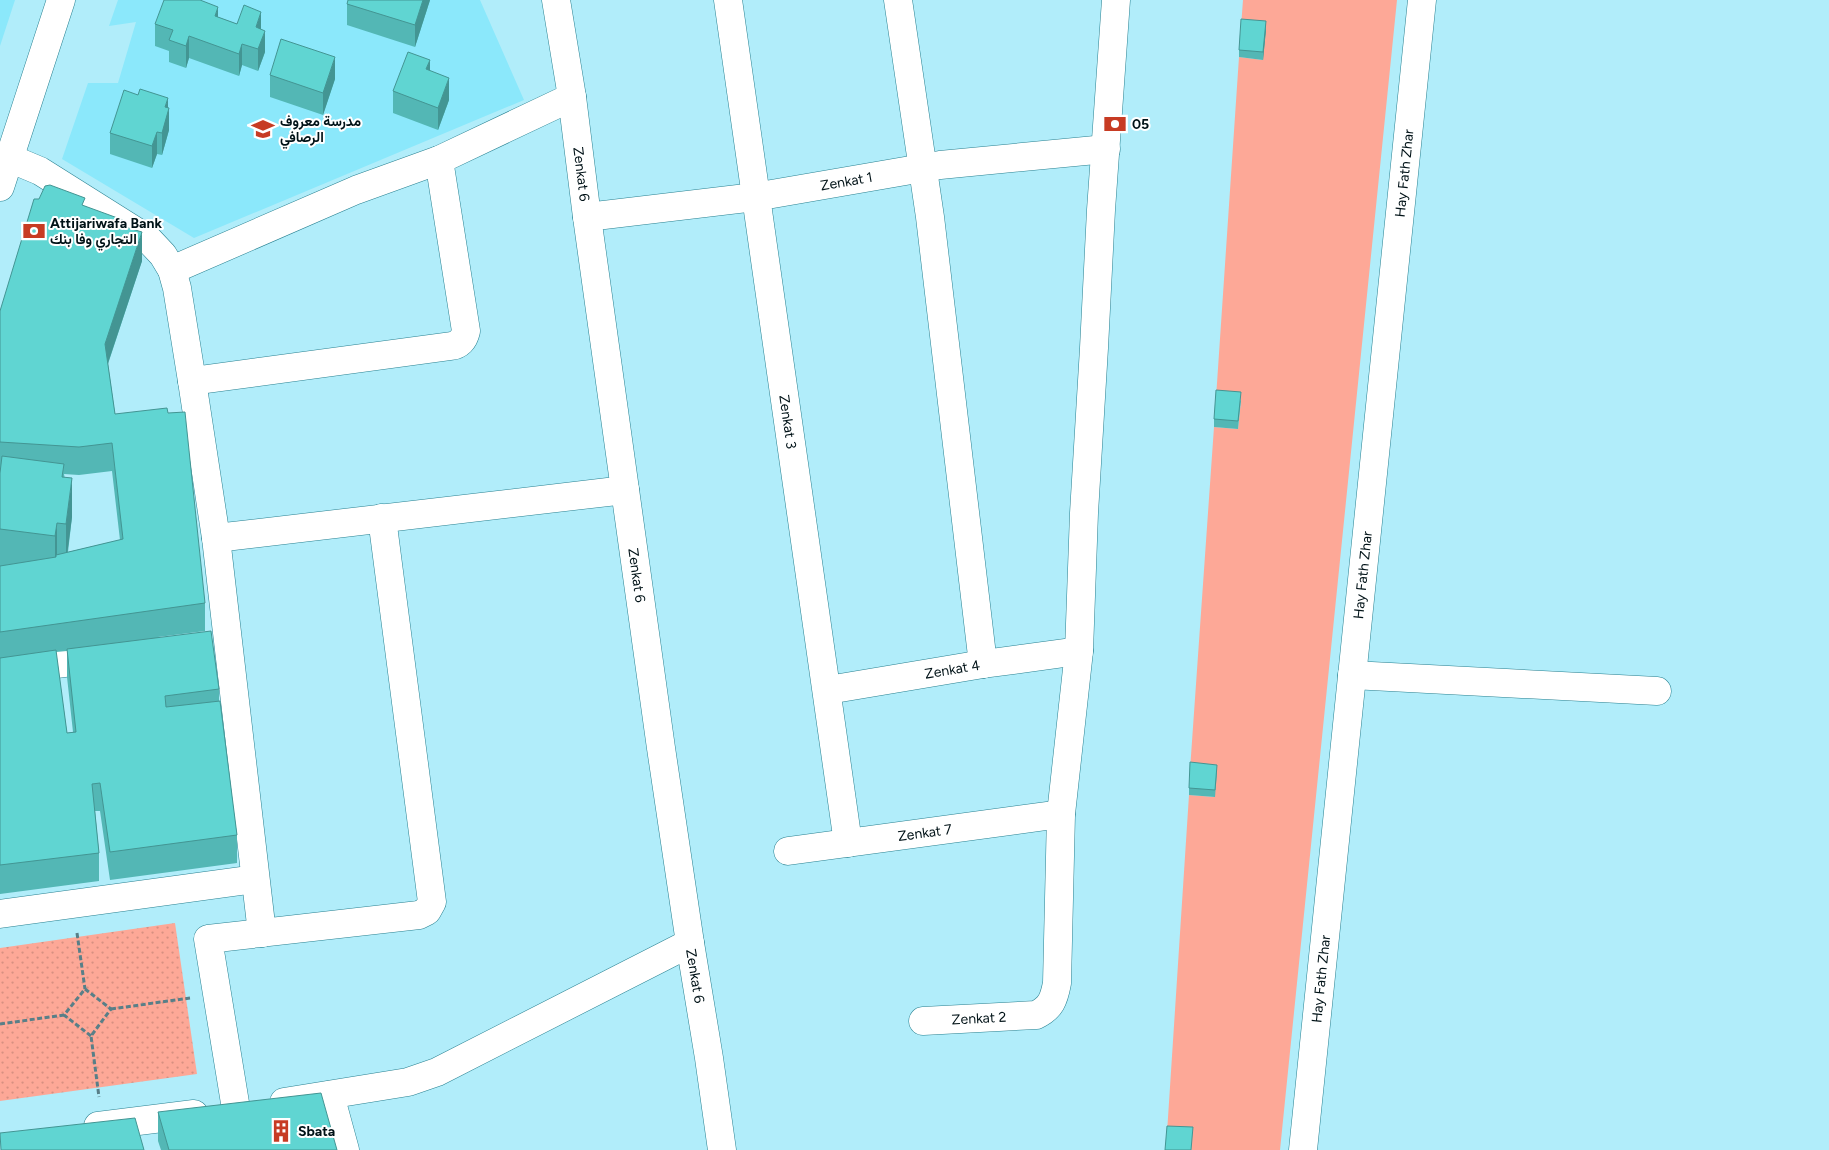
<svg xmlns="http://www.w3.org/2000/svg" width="1829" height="1150" viewBox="0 0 1829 1150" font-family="Figtree,Vazirmatn,sans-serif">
	<defs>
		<pattern id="park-dots" width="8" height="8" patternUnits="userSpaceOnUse" patternTransform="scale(1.25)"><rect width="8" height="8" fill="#fda897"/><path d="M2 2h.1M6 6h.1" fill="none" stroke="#d79081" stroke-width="1.8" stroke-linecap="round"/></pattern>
	</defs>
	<rect width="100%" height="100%" fill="#b1edfa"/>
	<g fill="#8be8fb">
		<polygon points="0,0 15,0 0,46"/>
		<polygon points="118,0 480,0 524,100 194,238 62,159 88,83 118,83 136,22 109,26"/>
	</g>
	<polygon fill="#fda897" points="1243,0 1397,0 1280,1150 1192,1150 1167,1133 1189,795 1215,797 1190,770 1214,427 1238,429 1241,400 1216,398 1239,57 1263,60 1241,27"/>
	<polygon fill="url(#park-dots)" points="175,923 197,1074 0,1101 0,948"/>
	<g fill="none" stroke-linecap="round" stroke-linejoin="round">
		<defs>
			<g id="minor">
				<path id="s1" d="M556,0L572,97L587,217L661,748L690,943L709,1058L722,1150"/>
				<path id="s2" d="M728,0L848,843"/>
				<polyline points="898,0 930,217 983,664"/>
				<polyline points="9,158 40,171 148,239 163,255 172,270 177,288 192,381 216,538 262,933"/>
				<polyline points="0,187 61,0"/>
				<path id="s3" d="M587,217L755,197L940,165L1106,149"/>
				<polyline points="172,270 356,190 439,160 572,97"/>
				<path d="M192,381L451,346C459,345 464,340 466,331L439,160"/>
				<polyline points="216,538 625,490"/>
				<polyline points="0,671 104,658"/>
				<polyline points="1352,675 1657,691"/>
				<path id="s4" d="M828,690L983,664L1079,651"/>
				<path id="s5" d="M788,851L1061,814"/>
				<polyline points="0,914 255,879"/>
				<path id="s6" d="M923,1021L1036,1015C1051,1008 1054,999 1057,983L1061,814L1079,651L1084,513L1094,348L1101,210L1116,0"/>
				<polyline points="330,1095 345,1150"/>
				<polyline points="284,1102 408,1082 437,1072 690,943"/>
				<polyline points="236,1109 208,939 419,915 427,911 432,902 382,518"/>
				<polyline points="98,1126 194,1114"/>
				<path id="s7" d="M1303,1150L1422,0"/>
			</g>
		</defs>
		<use href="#minor" stroke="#288191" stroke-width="29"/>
		<g stroke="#587f88" stroke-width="3" stroke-dasharray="5 2.5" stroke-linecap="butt">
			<polyline points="77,933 85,989"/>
			<polyline points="111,1009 190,998"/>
			<polyline points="0,1024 64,1015"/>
			<polyline points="91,1036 64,1015 85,989 111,1009 91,1036 99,1097"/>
		</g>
		<use href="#minor" stroke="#fff" stroke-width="28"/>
	</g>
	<g fill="#53b7b5" fill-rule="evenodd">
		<polygon points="430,0 415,47 347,25 347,4"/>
		<polygon points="218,17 237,24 261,29 265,52 258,71 242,65 239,76 189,58 186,68 169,62 169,51 155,46 155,24"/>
		<polygon points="1266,29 1263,60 1239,57 1239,50"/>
		<polygon points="430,70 449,100 438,130 393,113 393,91"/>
		<polygon points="270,75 335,79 323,115 270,97"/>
		<polygon points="168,108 169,130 162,155 157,154 152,168 110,154 110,133"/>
		<path d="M85,206L123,226L142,261L108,364L115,414L205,603V631L158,637L219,689V701L237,835V863L110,880L100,811H95L99,853V881L0,894V311ZM112,471L120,540L68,552L72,517L64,474L79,475ZM67,651V677L73,732L67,733L56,652Z"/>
		<polygon points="1241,400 1238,429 1214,427 1214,419"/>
		<polygon points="1217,772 1215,797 1189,795 1189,788"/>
		<polygon points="158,1112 337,1150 161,1150 158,1141"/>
	</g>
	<g fill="#439593">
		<polygon points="423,0 430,0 415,47 415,25"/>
		<polygon points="218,7 218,29 215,16"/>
		<polygon points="261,12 261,34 256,49 256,27"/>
		<polygon points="1266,21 1266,29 1263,60 1263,52"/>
		<polygon points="265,31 265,52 258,71 258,49"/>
		<polygon points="189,36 189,58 186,68 186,46"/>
		<polygon points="242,44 242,65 239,76 239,54"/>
		<polygon points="335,57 335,79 323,115 323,93"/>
		<polygon points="430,60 430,82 426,69"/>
		<polygon points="449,78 449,100 438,130 438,108"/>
		<polygon points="168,98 168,112 169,108 169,130 162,155 162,133 165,107"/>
		<polygon points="157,132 157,154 152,168 152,146"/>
		<polygon points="142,232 142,261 105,372 105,344"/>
		<polygon points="72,478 72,517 66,563 66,524"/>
		<polygon points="57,523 57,562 55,575 55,536"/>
	</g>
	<g fill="#60d5d2" stroke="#439593">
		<polygon points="164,0 200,0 218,7 215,16 237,24 244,5 261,12 256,27 265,31 258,49 242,44 239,54 189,36 186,46 169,40 173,30 155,24"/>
		<polygon points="348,0 423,0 415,25 347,4"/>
		<polygon points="1241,19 1266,21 1263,52 1239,50"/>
		<polygon points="281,39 335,57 323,93 270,75"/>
		<polygon points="408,52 430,60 426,69 449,78 438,108 393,91"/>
		<polygon points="140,89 168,98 165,107 169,108 162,133 157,132 152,146 110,133 124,90 138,95"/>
		<polygon points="50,185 85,198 82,205 123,220 122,226 142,232 105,344 115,414 167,408 168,413 185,412 205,603 0,632 0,566 56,557 56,555 123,539 112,443 79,447 0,442 0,311 34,199 39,199 45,186"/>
		<polygon points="1216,390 1241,392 1238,421 1214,419"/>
		<polygon points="2,456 64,464 62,477 72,478 66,524 57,523 55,536 0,529 0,473"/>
		<polygon points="211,631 219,689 165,696 166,707 220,701 237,835 110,852 100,783 92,784 99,853 0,865 0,658 56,650 67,733 76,732 67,649"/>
		<polygon points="1190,762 1217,765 1215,790 1189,788"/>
		<polygon points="321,1093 337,1150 169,1150 158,1112"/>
		<polygon points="135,1118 144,1150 1,1150 0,1133"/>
		<polygon points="1167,1126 1193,1127 1191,1150 1165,1150"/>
	</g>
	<defs>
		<symbol id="bank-bare" viewBox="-9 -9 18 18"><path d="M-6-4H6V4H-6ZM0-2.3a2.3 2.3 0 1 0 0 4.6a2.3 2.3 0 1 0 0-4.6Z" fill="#c73b23" stroke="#fff" stroke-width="2.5" paint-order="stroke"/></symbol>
		<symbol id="school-bare" viewBox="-9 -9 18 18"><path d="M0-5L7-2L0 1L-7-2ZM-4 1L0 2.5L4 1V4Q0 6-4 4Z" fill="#c73b23" stroke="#fff" stroke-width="2.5" paint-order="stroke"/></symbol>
		<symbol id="building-bare" viewBox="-9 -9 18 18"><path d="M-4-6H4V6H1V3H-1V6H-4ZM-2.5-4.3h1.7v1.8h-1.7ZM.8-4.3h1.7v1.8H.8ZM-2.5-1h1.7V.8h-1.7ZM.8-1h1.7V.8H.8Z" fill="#c73b23" stroke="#fff" stroke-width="2.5" paint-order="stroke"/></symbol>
	</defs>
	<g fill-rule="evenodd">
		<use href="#bank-bare" x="1099" y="108" width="32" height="32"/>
		<use href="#school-bare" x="247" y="113" width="32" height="32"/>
		<use href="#bank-bare" x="18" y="215" width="32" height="32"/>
		<use href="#building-bare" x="265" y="1115" width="32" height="32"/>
	</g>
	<g text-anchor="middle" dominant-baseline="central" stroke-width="4" stroke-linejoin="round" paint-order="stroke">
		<g font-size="14" font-weight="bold" fill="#001217" stroke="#fff" text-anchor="start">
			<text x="280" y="121">مدرسة معروف<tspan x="280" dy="16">الرصافي</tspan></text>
			<text x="1132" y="124">05</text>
			<text x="50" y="223">Attijariwafa Bank<tspan x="50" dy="16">التجاري وفا بنك</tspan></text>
			<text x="298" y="1131">Sbata</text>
		</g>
		<g font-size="14" fill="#001217" stroke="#fff">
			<text stroke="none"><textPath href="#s7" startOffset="982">Hay Fath Zhar</textPath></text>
			<text stroke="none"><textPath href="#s1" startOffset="176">Zenkat 6</textPath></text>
			<text stroke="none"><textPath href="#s3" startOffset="262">Zenkat 1</textPath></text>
			<text stroke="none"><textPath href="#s2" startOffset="426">Zenkat 3</textPath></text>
			<text stroke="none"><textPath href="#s1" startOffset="581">Zenkat 6</textPath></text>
			<text stroke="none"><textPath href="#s7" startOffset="578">Hay Fath Zhar</textPath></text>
			<text stroke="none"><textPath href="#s4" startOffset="126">Zenkat 4</textPath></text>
			<text stroke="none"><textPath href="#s5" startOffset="138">Zenkat 7</textPath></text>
			<text stroke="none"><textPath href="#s1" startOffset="986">Zenkat 6</textPath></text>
			<text stroke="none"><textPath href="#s7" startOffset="172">Hay Fath Zhar</textPath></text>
			<text stroke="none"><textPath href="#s6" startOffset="56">Zenkat 2</textPath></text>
		</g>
	</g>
</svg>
